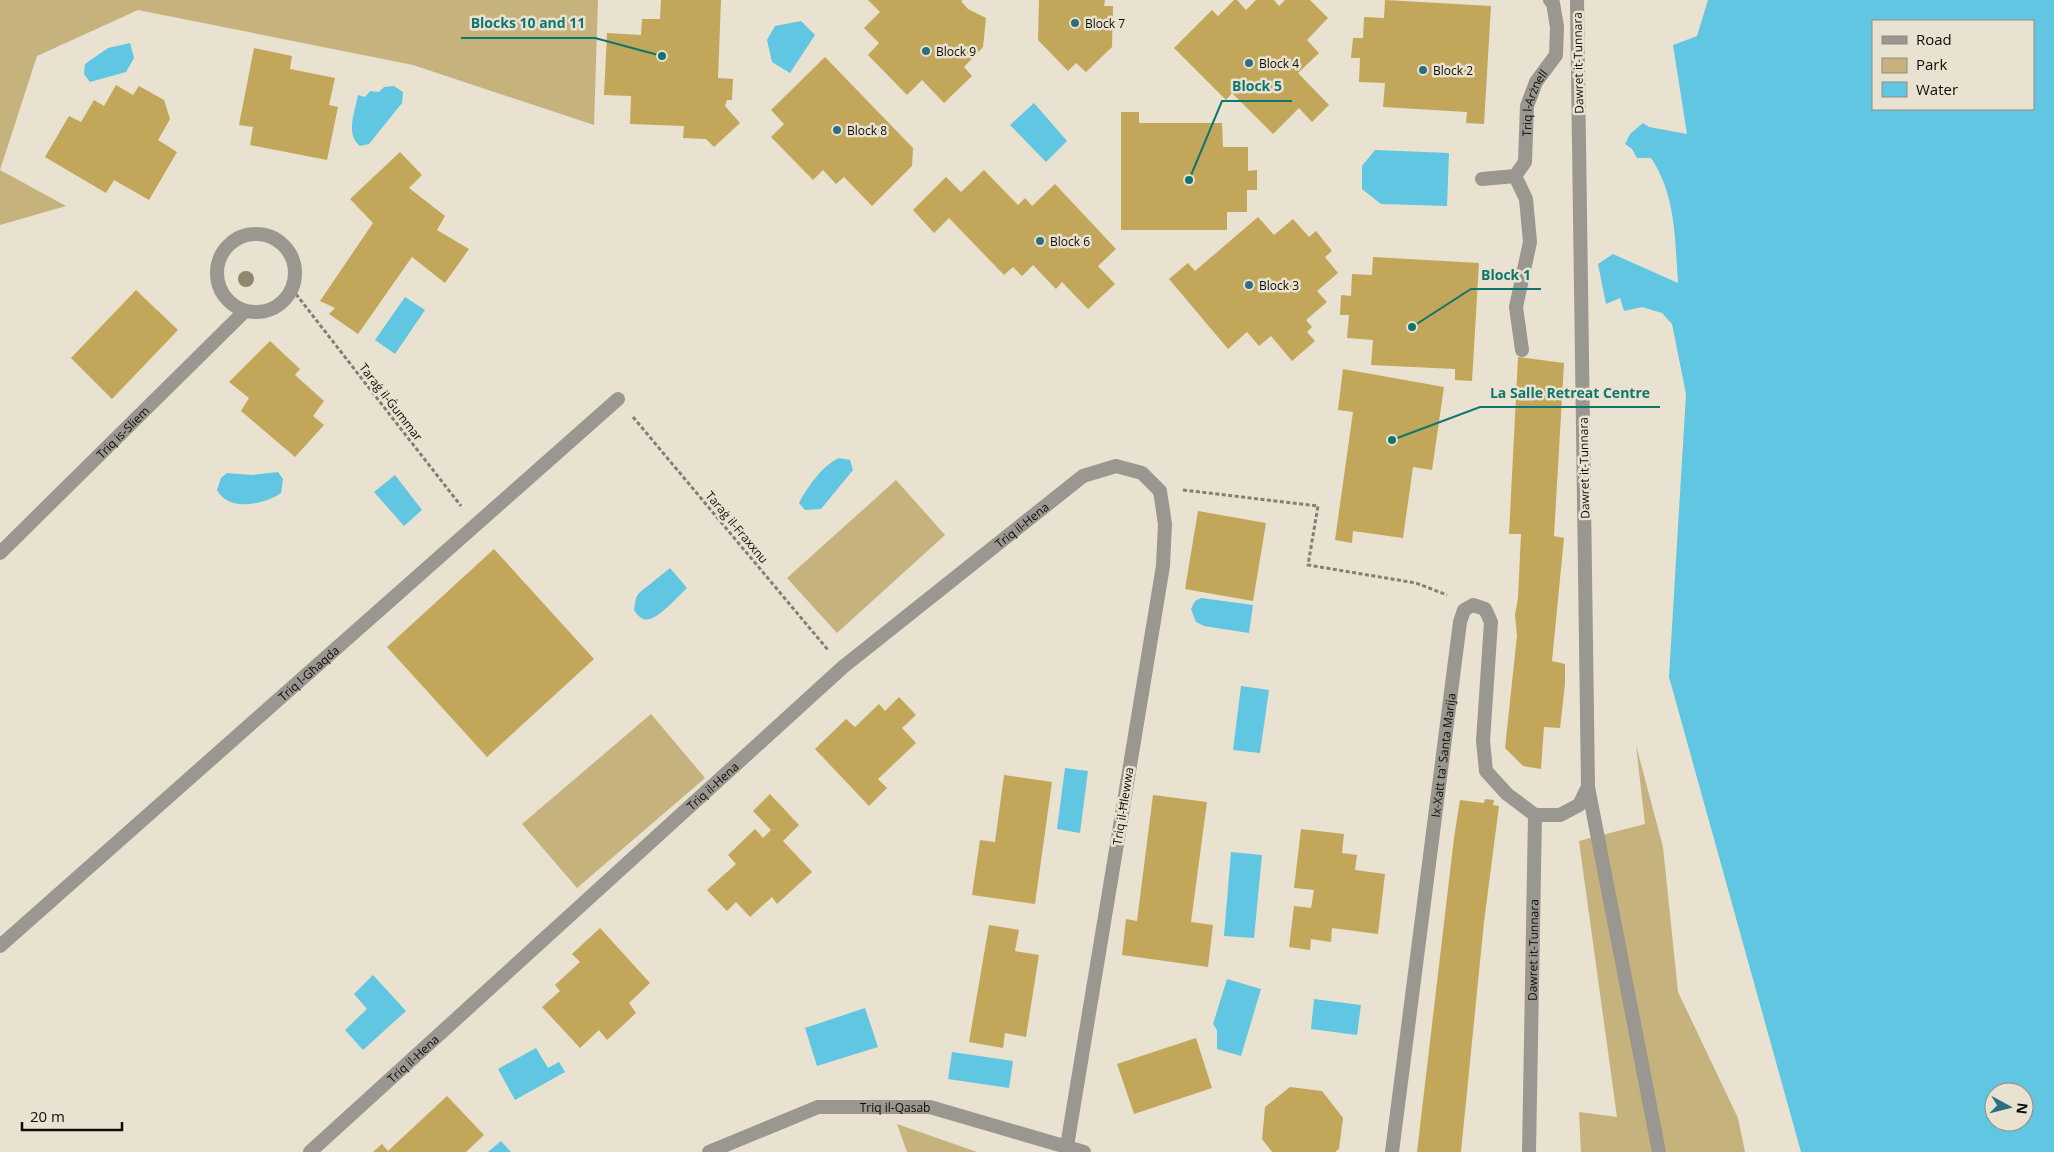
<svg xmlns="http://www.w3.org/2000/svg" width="2054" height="1152" viewBox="0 0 2054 1152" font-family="'Open Sans',sans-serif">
	<rect width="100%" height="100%" fill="#e9e2d0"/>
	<g fill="#c5b27d">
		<polygon points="0,0 598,0 594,125 413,65 138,10 37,56 0,170 66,206 0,225"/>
		<polygon points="896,480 945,535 837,633 787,578"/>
		<polygon points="651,714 705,778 577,888 522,824"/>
		<polygon points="1636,745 1663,847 1678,992 1738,1118 1745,1152 1581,1152 1579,1112 1617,1117 1579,841 1645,824"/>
		<polygon points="897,1124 977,1152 907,1152"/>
	</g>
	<g fill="#61c6e1" fill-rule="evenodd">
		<path d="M1708,0H2054V1152H1801L1669,677L1686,394L1672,324L1662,313L1642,307L1624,311L1620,298L1606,304L1598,264L1613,254L1678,283C1675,240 1676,195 1651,158H1637L1632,149L1625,144L1630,134L1643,123L1649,127L1687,134L1673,45L1697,36ZM1873,21H2033V109H1873ZM1994,1092H2024V1122H1994Z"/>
		<polygon points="801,21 815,35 790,73 772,62 767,40 775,26"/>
		<polygon points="130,43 134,58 126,72 90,82 84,74 85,64 108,48"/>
		<path d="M394,86L403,92L402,103L369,144L360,146C345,134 355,112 358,95L365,97L370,91L379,92L384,87Z"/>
		<polygon points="1034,103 1067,141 1046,162 1010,125"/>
		<polygon points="1375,150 1449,153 1447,206 1381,204 1362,189 1362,166"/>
		<polygon points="405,297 425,310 395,354 375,340"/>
		<path d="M839,458L850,460L853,470L821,509L805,510L799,503C807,487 823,465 839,458Z"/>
		<path d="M278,472L283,479L281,493C263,505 228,512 217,490L221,478L227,473L252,475Z"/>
		<polygon points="395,475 422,510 404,526 374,492"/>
		<path d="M670,568L687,588C678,596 655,624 643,619C639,617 636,613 634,610L636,598L639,593Z"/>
		<polygon points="1201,598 1253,605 1249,633 1204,626 1196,622 1191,609 1195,601"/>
		<polygon points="1241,686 1269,690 1260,753 1233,750"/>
		<polygon points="1065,768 1088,771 1080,833 1057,829"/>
		<polygon points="1231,852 1262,855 1254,938 1224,936"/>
		<polygon points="373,975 406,1011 363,1050 345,1030 367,1009 354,994"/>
		<polygon points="1227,979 1261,989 1241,1056 1217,1049 1217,1030 1213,1024"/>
		<polygon points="1314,999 1361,1005 1357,1035 1311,1029"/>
		<polygon points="865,1008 878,1047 817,1066 805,1028"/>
		<polygon points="536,1048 548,1068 559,1062 565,1072 515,1100 498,1069"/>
		<polygon points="952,1052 1013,1061 1009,1088 948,1079"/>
		<polygon points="501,1141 511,1152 488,1152"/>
	</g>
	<g fill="#c2a65a">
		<polygon points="661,0 721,0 718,78 733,79 732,100 727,100 725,106 740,123 714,147 706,139 683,138 684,126 630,124 631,96 604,95 607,33 641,35 642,19 660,19"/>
		<polygon points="868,0 963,0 961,1 968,9 986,18 983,47 964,67 972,76 944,103 922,80 907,95 868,55 879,43 864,28 880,12"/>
		<polygon points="1039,0 1105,0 1104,6 1113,6 1112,47 1086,72 1076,63 1068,71 1038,40"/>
		<polygon points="1234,0 1237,0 1246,10 1256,0 1274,0 1279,6 1285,0 1310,0 1328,18 1307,40 1319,53 1298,73 1329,105 1312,122 1299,108 1273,134 1232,93 1226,100 1174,48 1212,10 1218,16"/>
		<polygon points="1385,0 1491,6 1484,124 1466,123 1467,112 1383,107 1385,83 1359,82 1360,58 1351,58 1353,38 1363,38 1364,17 1384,18"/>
		<polygon points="254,48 292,56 290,69 335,78 329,105 338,107 327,160 250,145 253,127 239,125"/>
		<polygon points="825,57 913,148 912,166 872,206 844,177 836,184 823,170 813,180 771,137 784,124 771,110"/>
		<polygon points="116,85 133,95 139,86 164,100 170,119 158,140 177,152 149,200 114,180 106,193 45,157 69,116 81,122 94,100 104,106"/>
		<polygon points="1121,112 1139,112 1139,123 1222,123 1223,147 1248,147 1248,171 1257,170 1257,190 1247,190 1247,212 1227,212 1227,230 1121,230"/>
		<polygon points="400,152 422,175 409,188 445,216 437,230 469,249 445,283 412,257 358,334 329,314 335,308 320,301 373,223 350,199"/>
		<polygon points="984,170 1018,205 1025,198 1032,206 1055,184 1116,249 1098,266 1115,284 1088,309 1062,282 1056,289 1033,265 1022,276 1013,267 1004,275 949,218 934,233 913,210 946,177 961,192"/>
		<polygon points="1258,217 1274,235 1293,219 1309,237 1316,231 1332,251 1325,257 1338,273 1317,291 1327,302 1306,320 1312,327 1307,332 1315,341 1292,361 1271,336 1259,346 1247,332 1228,349 1169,279 1188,263 1195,271"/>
		<polygon points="1373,257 1479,263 1472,381 1455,380 1455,369 1371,365 1373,340 1347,338 1349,315 1340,315 1341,295 1351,296 1352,274 1372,275"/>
		<polygon points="136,290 178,330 112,399 71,358"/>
		<polygon points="270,341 300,369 295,375 324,401 313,416 324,425 295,457 241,411 249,398 229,382"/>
		<polygon points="1518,357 1564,363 1554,536 1564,538 1552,661 1565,664 1565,684 1560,728 1544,727 1541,769 1523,766 1505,748 1517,636 1515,615 1518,598 1521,534 1509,534"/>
		<polygon points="1343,369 1444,387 1432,470 1413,467 1403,538 1353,531 1352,543 1335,540 1353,412 1338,410"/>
		<polygon points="1198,511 1266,523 1253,601 1185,589"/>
		<polygon points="494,549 594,659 487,757 387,647"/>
		<polygon points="899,697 916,715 902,728 916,743 878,779 887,788 869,806 815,749 846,719 855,727 879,704 885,711"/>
		<polygon points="1004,775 1052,782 1035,904 972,895 980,840 995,842"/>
		<polygon points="770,794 799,825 783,841 812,872 777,904 772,897 750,917 736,902 727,911 707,890 736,864 728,855 755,829 763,838 771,830 753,811"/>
		<polygon points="1153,795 1207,802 1191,922 1213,925 1208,967 1122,955 1126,919 1137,921"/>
		<polygon points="1485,799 1494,800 1493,805 1499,806 1484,922 1461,1152 1417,1152 1454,838 1460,800 1484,803"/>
		<polygon points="1301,829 1344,834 1342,853 1357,855 1355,870 1385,874 1378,934 1332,928 1331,942 1311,939 1310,950 1289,947 1294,906 1311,908 1314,890 1294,888"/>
		<polygon points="989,925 1019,930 1015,951 1039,955 1026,1037 1005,1033 1003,1048 969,1042"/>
		<polygon points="600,928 650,983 629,1003 636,1013 607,1040 599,1030 580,1048 542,1007 560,991 555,985 580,962 572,954"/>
		<polygon points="1196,1038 1212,1088 1134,1114 1117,1064"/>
		<polygon points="1290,1087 1322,1091 1343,1118 1339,1149 1335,1152 1272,1152 1262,1139 1265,1107"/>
		<polygon points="447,1096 484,1135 466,1152 373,1152 382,1144 388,1151"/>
	</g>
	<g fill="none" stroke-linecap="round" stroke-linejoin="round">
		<g stroke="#847f73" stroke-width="3" stroke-dasharray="4 2.5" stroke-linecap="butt">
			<polyline points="292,289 461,506"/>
			<polyline points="633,417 828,650"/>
			<polyline points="1183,490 1318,506 1308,565 1416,583 1447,595"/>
		</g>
		<g stroke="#9a9790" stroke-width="14">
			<polyline points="1515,176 1526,199 1530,242 1516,307 1522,350"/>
			<path id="s1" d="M1482,179L1515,176L1525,162L1527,106L1536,82L1556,55L1557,27L1553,3L1550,0"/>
			<polyline points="1588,787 1659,1152"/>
			<path id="s2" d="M1529,1152L1535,815"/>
		</g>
		<g stroke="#9a9790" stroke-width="14">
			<circle cx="256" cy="273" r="39"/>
			<path id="s3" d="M0,553L245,311"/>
			<path id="s4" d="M0,946L618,399"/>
			<path id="s5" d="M310,1152L843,667L1083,476L1116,466L1142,473L1160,491L1165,524L1163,566L1067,1146"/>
			<path id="s6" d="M1392,1152L1460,622L1464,610L1473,605L1485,609L1491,622L1483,741L1486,771L1507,794L1535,815H1560L1579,805L1588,787L1577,0"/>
		</g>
		<path stroke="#9a9790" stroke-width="14" id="s7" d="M709,1152L818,1107H930L1084,1152"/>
	</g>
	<circle fill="#91876c" cx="246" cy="279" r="8"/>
	<g fill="#2c6f80" stroke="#e9e2d0" stroke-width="2">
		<circle cx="1075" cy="23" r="5"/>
		<circle cx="926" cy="51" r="5"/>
		<circle cx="1249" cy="63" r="5"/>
		<circle cx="1423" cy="70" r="5"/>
		<circle cx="837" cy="130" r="5"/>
		<circle cx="1040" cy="241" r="5"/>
		<circle cx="1249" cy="285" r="5"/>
	</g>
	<g text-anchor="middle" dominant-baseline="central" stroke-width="5" stroke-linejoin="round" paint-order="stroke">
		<g font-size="12" fill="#0e0c06" stroke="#e9e2d0" text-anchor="start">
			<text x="1085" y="23">Block 7</text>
			<text x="936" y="51">Block 9</text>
			<text x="1259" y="63">Block 4</text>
			<text x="1433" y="70">Block 2</text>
			<text x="847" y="130">Block 8</text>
			<text x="1050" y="241">Block 6</text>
			<text x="1259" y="285">Block 3</text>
		</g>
		<g font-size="12" fill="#0e0c06" stroke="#e9e2d0">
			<text transform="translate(1578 63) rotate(-91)">Dawret it-Tunnara</text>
			<text stroke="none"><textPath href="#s1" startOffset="111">Triq l-Arżnell</textPath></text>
			<text transform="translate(391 402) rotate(52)">Taraġ il-Ġummar</text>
			<text stroke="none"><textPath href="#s3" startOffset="172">Triq is-Sliem</textPath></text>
			<text transform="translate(1584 468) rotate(-91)">Dawret it-Tunnara</text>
			<text stroke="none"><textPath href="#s5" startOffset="949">Triq il-Hena</textPath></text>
			<text transform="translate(737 527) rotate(50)">Taraġ il-Fraxxnu</text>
			<text stroke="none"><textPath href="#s4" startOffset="412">Triq l-Għaqda</textPath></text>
			<text stroke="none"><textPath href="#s6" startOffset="400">Ix-Xatt ta' Santa Marija</textPath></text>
			<text stroke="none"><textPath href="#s5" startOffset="544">Triq il-Hena</textPath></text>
			<text transform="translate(1123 806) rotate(-81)">Triq il-Ħlewwa</text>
			<text stroke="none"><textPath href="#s2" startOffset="202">Dawret it-Tunnara</textPath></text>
			<text stroke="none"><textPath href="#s5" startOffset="139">Triq il-Hena</textPath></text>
			<text stroke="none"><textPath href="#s7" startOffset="195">Triq il-Qasab</textPath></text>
		</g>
	</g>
	<path fill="none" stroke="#0f766e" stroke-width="2" d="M662 56L595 38H461M1189 180L1222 101H1292M1412 327L1471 289H1541M1392 440L1480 407H1660"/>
	<g fill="#0f766e" stroke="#e9e2d0" stroke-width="2">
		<circle cx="662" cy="56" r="5"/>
		<circle cx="1189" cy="180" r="5"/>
		<circle cx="1412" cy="327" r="5"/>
		<circle cx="1392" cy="440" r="5"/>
	</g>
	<g font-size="14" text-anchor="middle" font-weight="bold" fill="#0f766e" stroke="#e9e2d0" stroke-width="5" stroke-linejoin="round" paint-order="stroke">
		<text x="528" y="28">Blocks 10 and 11</text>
		<text x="1257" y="91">Block 5</text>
		<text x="1506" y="280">Block 1</text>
		<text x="1570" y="398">La Salle Retreat Centre</text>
	</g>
	<rect x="1872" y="20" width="162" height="90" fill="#e9e2d0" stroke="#918c7f"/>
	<rect x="1882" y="36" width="25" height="8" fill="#9a9790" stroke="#918c7f"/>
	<text x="1916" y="45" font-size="15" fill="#0e0c06">Road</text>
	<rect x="1882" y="58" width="25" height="15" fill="#c5b27d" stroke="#918c7f"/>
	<text x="1916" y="70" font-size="15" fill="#0e0c06">Park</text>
	<rect x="1882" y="82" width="25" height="15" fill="#61c6e1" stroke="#918c7f"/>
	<text x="1916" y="95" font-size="15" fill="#0e0c06">Water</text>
	<g transform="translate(2009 1107) rotate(97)"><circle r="24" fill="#e9e2d0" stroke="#918c7f"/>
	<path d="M0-4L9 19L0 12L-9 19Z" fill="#2c6f80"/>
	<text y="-8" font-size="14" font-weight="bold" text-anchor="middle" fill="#0e0c06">N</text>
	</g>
	<path d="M22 1122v8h100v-8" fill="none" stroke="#0e0c06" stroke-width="2.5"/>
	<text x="30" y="1122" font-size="15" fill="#0e0c06" stroke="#e9e2d0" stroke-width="4" paint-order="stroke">20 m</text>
</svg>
